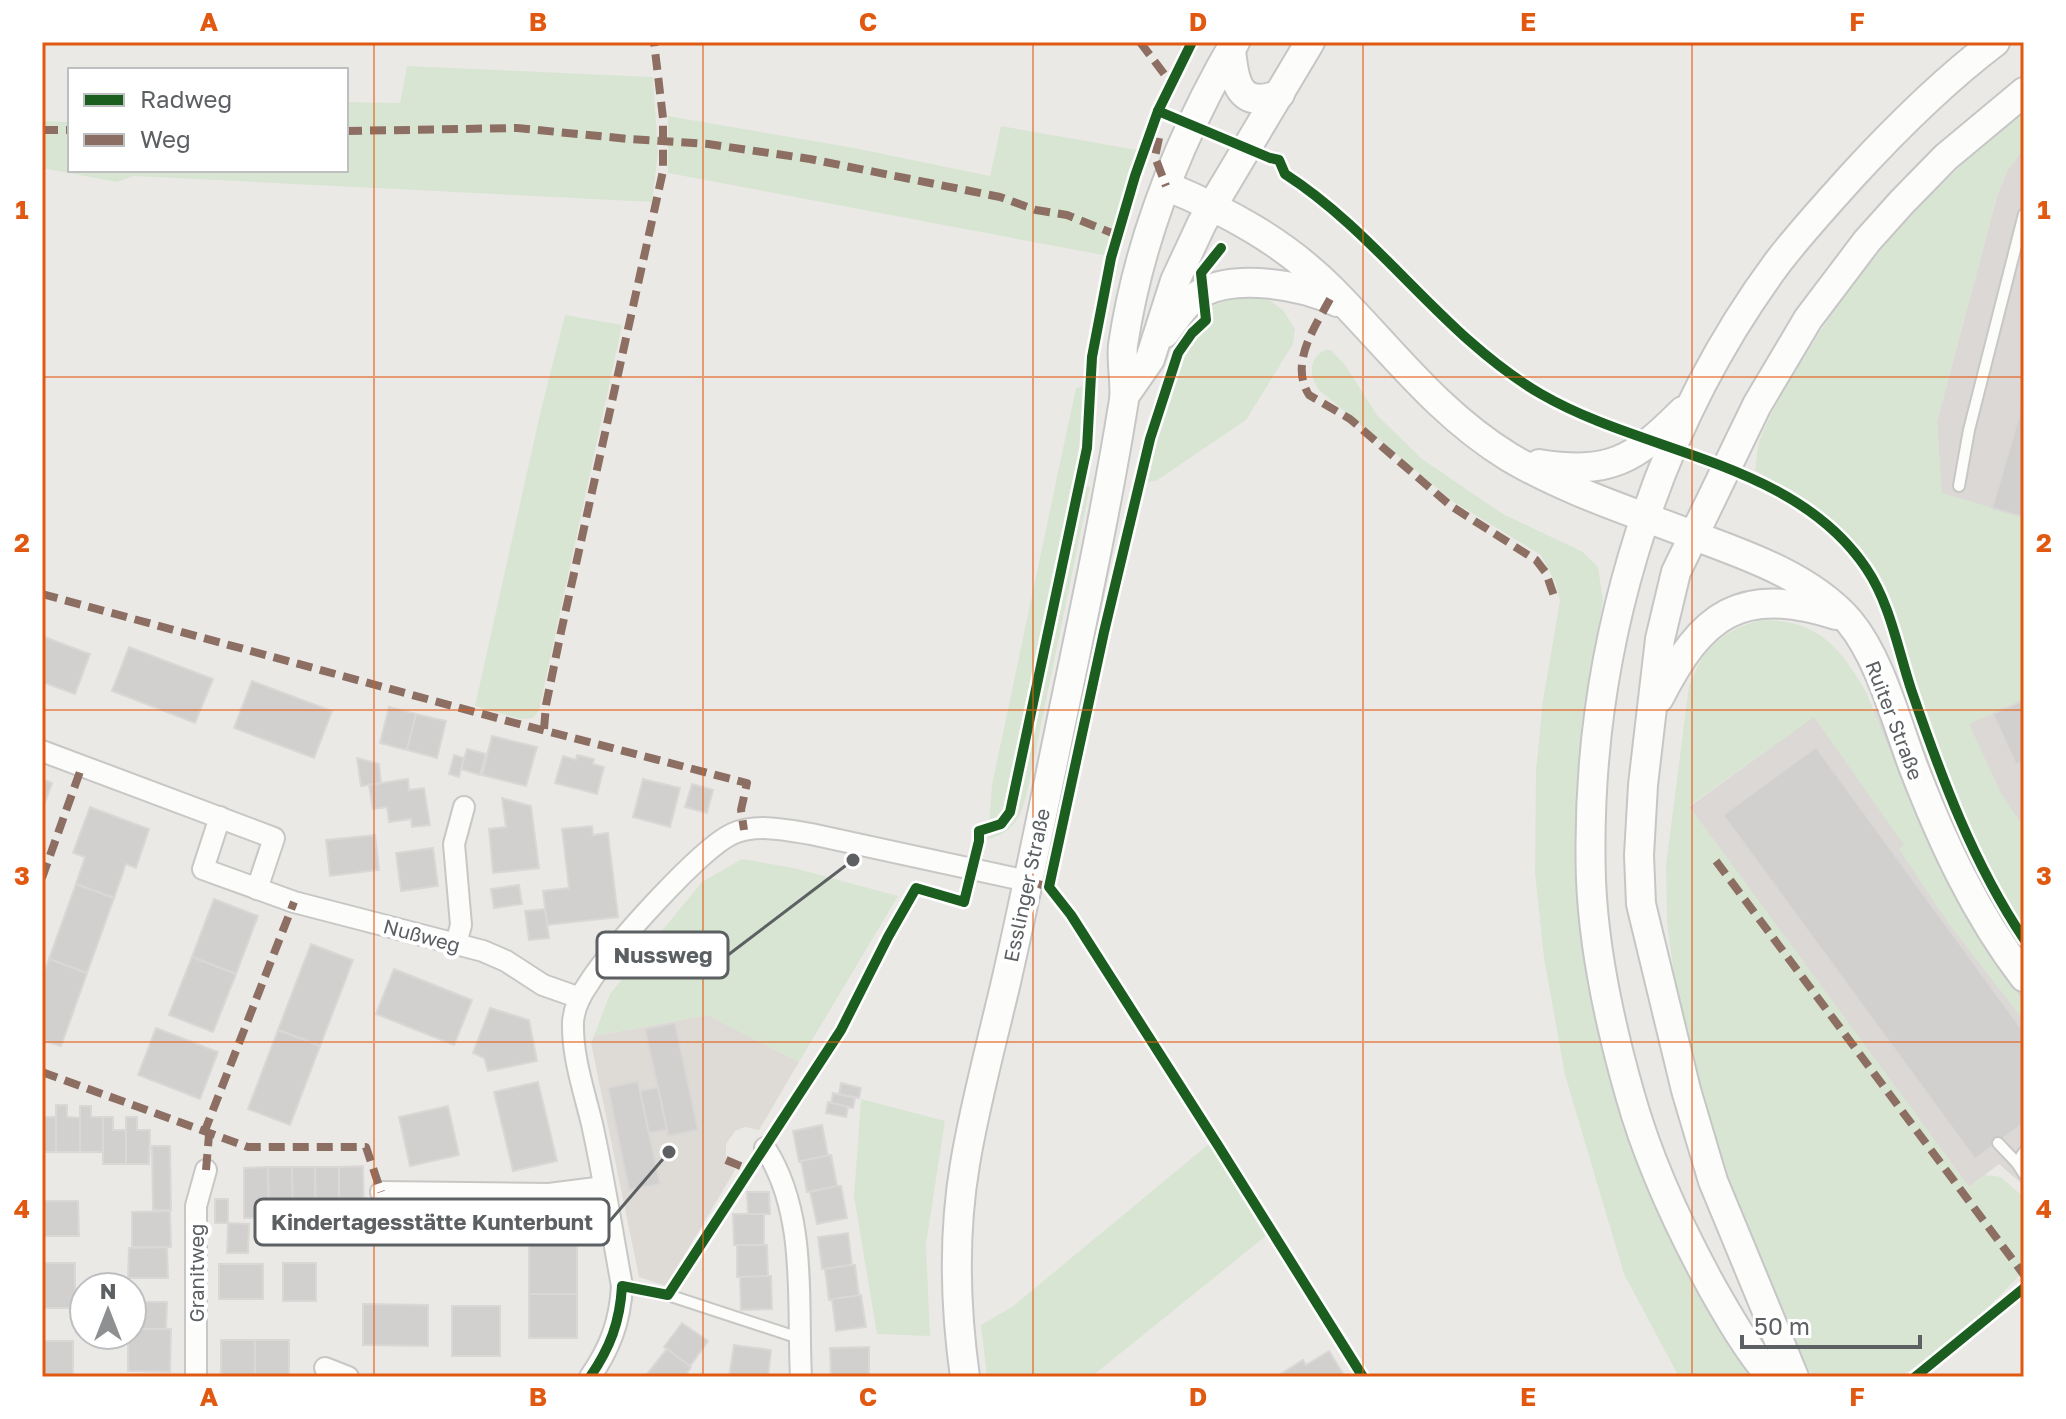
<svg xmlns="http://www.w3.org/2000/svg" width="2066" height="1419" viewBox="0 0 2066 1419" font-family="'Golos Text',sans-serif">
	<rect width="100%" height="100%" fill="#ebe9e6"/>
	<polygon fill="#dbd8d6" points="2024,148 2024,1186 1999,1164 1969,1187 1689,807 1813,717 1953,699 1937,421 1997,196 2007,171"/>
	<polygon fill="#dedbd6" points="708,1015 799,1062 759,1130 745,1127 735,1131 726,1144 726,1160 735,1170 666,1286 639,1277 591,1043 594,1036"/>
	<g fill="#d8e5d3">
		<polygon points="407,66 653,77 658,153 652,202 134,176 117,182 42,168 42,121 70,122 70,170 346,170 346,102 400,103"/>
		<path d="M2024,110V148L2007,171L1997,196L1937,421L1942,493L2024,517V700L1969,724L2000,791L2024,828V928L1994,880L1968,826L1939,752L1893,611L1878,577L1842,531L1799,497L1755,470C1757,458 1757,445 1762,434C1773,408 1788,383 1803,359C1860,263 1938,181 2024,110Z"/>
		<polygon points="668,116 854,148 990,176 1001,126 1137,150 1108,256 668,173"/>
		<path d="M1252,297L1269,300L1283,310L1295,329L1293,344L1246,420L1156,481L1147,482L1145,480C1158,428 1169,356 1212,320V306L1231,299Z"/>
		<polygon points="565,315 622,325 539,710 533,718 520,719 475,706 540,414"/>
		<path d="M1325,350H1331L1345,365L1377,415L1422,459L1503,514L1583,552L1598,567L1603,600L1584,713L1576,815V890L1587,984L1607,1068L1623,1116L1754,1377H1679L1624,1274L1565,1075L1544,958L1535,873L1536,770L1543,700L1560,601L1556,584L1541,555L1454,502L1319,390C1309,376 1308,358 1325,350Z"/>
		<path d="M1084,386V438L1077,484L1090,487L1029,783C1023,811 1018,831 988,839L992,785L1064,444L1076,388Z"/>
		<path d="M1760,620C1817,619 1841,647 1867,694L1931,851L1992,958L2024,1002V1021L1946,920L1899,849L1904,845L1814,717L1689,806L1969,1187L1985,1175L2001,1177L2021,1195L2024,1194V1270C2003,1295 1925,1370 1895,1377C1877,1381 1833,1377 1813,1377L1787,1331L1714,1151L1676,991L1667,922L1666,865L1689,686C1704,647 1720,632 1760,620Z"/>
		<polygon points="742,859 794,868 898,896 799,1062 708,1015 594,1036 610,994 702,882"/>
		<polygon points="861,1099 945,1121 926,1244 930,1336 877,1334 854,1197"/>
		<polygon points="1210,1143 1267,1235 1091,1377 987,1377 981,1325 1012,1307"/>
	</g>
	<g fill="#d2d0cf" stroke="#dad8d6" stroke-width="2">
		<polygon points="2024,399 2024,517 1992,508"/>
		<polygon points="42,636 90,654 75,694 42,682"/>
		<polygon points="129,647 213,679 195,723 112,691"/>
		<polygon points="252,681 332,711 314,758 234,728"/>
		<polygon points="2024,700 2024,761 2016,765 1993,714"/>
		<polygon points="389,707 416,714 407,750 380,743"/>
		<polygon points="416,714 446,721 437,758 407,750"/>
		<polygon points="492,736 537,747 526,786 482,775"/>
		<polygon points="1816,747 2024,1032 2024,1123 1975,1159 1723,815"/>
		<polygon points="467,749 486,754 480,775 461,769"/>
		<polygon points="454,755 464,758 459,777 449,774"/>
		<polygon points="577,755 594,759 593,764 604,767 597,794 555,783 563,756 576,760"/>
		<polygon points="357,758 379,764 381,783 361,786"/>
		<polygon points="42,779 52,783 42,811"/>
		<polygon points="408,779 409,790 424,788 430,825 412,827 411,819 389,822 387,807 373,809 369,785"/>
		<polygon points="643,779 680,788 670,827 633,817"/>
		<polygon points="692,784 713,790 707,813 685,807"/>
		<polygon points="502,798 531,806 539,868 493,873 489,829 506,827"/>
		<polygon points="90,807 149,829 136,868 126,864 114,898 76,884 85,857 73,853"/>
		<polygon points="592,826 593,835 608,833 618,917 547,925 543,891 569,888 562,829"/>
		<polygon points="375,835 379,870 330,876 326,840"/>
		<polygon points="433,848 438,886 401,891 396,853"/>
		<polygon points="76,884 114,898 87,973 49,959"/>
		<polygon points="519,885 522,904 494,908 491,889"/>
		<polygon points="214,899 258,916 236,974 192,957"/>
		<polygon points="545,909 549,938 529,940 525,911"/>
		<polygon points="311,944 353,960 320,1046 278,1030"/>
		<polygon points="192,957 236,974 213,1032 169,1015"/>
		<polygon points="49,959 87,973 61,1046 42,1040 42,978"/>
		<polygon points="394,969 472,1000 454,1045 376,1014"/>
		<polygon points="490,1008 529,1020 537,1061 488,1071 484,1058 473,1053"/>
		<polygon points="675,1023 698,1130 668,1136 645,1029"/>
		<polygon points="156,1028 218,1052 200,1099 138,1075"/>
		<polygon points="278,1030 320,1046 290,1125 248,1109"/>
		<polygon points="638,1081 660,1184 629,1190 608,1088"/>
		<polygon points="538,1082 557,1161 513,1171 494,1092"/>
		<polygon points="841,1083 861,1088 859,1098 839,1094"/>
		<polygon points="658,1087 667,1130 649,1133 640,1091"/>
		<polygon points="833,1093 855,1098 853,1108 831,1103"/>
		<polygon points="828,1102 848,1107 846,1117 826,1113"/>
		<polygon points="42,1105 44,1105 44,1117 56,1117 56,1152 42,1152"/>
		<polygon points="56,1105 67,1105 67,1117 80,1118 80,1152 56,1152"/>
		<polygon points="80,1106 91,1106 91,1117 103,1117 103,1152 80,1152"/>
		<polygon points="448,1106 459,1155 410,1166 399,1117"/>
		<polygon points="103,1117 113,1117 113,1130 126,1130 126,1164 103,1164"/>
		<polygon points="126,1117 137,1117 137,1130 150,1130 149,1164 126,1164"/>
		<polygon points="822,1125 828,1156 799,1162 793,1131"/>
		<polygon points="152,1146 170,1146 171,1210 153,1210"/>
		<polygon points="831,1155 837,1186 807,1192 801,1161"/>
		<polygon points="363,1166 364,1216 339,1217 339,1167"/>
		<polygon points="268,1167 269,1218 244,1218 244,1168"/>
		<polygon points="268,1167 292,1167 293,1217 269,1218"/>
		<polygon points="292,1167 315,1167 316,1217 293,1217"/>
		<polygon points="315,1167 339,1167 339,1217 316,1217"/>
		<polygon points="837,1186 841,1186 847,1218 817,1224 810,1192"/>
		<polygon points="747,1192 769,1192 770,1214 748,1214"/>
		<rect x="215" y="1199" width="13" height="24"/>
		<polygon points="42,1201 78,1201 79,1236 42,1236"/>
		<polygon points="170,1211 171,1247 132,1247 132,1212"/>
		<polygon points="733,1214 764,1214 764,1245 734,1245"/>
		<polygon points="228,1223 249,1224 248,1253 227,1253"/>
		<rect x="529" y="1223" width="48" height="71"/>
		<polygon points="848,1233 852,1265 822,1269 818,1237"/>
		<polygon points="737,1245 767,1245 768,1276 737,1277"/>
		<polygon points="167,1247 168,1278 128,1278 129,1248"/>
		<rect x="42" y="1263" width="33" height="45"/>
		<rect x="283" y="1263" width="33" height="38"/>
		<rect x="219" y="1264" width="44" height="35"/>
		<polygon points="852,1265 855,1265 859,1296 829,1300 825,1269"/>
		<polygon points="768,1276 771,1276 772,1309 741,1310 740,1277"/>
		<rect x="529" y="1294" width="48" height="44"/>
		<polygon points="861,1295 866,1327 836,1331 832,1299"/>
		<polygon points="132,1302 167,1302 166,1329 132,1329"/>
		<polygon points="363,1304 428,1305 428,1346 363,1345"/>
		<rect x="452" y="1306" width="48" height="50"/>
		<polygon points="682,1323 708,1341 690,1366 664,1347"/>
		<polygon points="132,1329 171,1329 170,1372 128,1371 128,1335 132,1335"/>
		<polygon points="221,1340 255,1340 255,1376 221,1375"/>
		<rect x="255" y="1340" width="34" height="36"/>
		<rect x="42" y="1341" width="31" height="35"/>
		<polygon points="734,1345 771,1350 768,1377 729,1377"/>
		<polygon points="869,1347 869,1377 831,1377 830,1348"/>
		<polygon points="667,1349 691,1367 684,1377 651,1377 647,1374"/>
		<polygon points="1329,1351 1345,1377 1279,1375 1303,1360 1306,1365"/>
	</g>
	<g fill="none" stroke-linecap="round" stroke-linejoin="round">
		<defs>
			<g id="lane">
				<polyline points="1959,486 1969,430 2024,214"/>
				<polyline points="1998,1143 2017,1163"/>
				<polyline points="2024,1152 2017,1163 2024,1174"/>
				<polyline points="622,1286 668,1295 799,1338"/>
			</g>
			<g id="street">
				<polyline points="42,751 274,838 257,889"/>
				<polyline points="220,817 203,869 294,902 483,951 506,961 543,985 580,998"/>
				<polyline points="456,944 461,925 454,844 464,807"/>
				<path d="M765,1148C808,1214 797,1302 801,1377"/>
				<polyline points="381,1192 549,1194 604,1187"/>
				<polyline points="325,1368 348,1377"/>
				<polyline points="196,1377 196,1206 206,1170"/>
				<path d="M590,1377C610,1348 620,1322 622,1286C612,1232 604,1178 592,1124C584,1091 572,1056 573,1022C574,1008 581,994 589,983C609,950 700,849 732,834C756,823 787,830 811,834L1027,881"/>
			</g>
			<g id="secondary">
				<path d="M1231,49C1234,84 1240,110 1280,94"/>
				<path d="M1166,186C1227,211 1284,242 1331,289C1389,347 1437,413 1509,457C1568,492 1636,513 1700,538C1752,557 1812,579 1849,621C1880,658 1896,721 1913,766C1942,841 1975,913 2024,977"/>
				<path d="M1165,333C1176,318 1186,301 1203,292C1238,274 1303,285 1337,302"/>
				<polyline points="1125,395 1150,359 1175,281 1202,223 1310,42"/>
				<path d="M1539,464C1610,475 1634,460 1683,411"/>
				<path d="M1659,698C1702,614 1740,585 1836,615"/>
				<path d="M965,1377C955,1306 953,1235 965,1164C975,1103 992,1042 1006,982C1026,894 1044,806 1062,718C1084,613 1107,506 1124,400C1126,382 1121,363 1123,345C1139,238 1181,135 1235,42"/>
				<path d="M1771,1377C1748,1350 1730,1319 1713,1289C1679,1227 1649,1163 1630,1095C1610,1025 1594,953 1591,880C1584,663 1648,437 1778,262C1801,232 1827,204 1852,176C1897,127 1942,82 1995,42"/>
				<polyline points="1794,1377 1713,1181 1686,1090 1641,904 1639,855 1643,785 1660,639 1676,572 1757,405 1808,319 1867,241 1902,202 1946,157 2024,92"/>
			</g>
		</defs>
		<use href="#lane" stroke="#c7c7c6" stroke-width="14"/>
		<use href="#street" stroke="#c7c7c6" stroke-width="24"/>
		<use href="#secondary" stroke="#c5c6c5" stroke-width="32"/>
		<use href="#lane" stroke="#fcfcfb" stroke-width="10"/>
		<use href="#street" stroke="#fcfcfb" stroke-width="20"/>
		<use href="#secondary" stroke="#fcfcfb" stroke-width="28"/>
		<g stroke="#8d6e63" stroke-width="8" stroke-dasharray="16 8" stroke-linecap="butt">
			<polyline points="1140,42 1174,87"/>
			<polyline points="42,130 70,130"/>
			<polyline points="346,131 517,128 629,139 708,144 810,159 1000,197 1036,210 1067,215 1117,235"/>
			<polyline points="1159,138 1155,157 1166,186"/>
			<path d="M1330,299C1315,327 1289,363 1309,395L1350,419L1451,506L1536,560L1546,573L1554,596"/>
			<polyline points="42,594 515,723 747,783 741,810 744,830"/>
			<polyline points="544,729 546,705 561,632 663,171 663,118 654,42"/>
			<polyline points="1716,861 2024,1275"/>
			<polyline points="42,878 82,766"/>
			<polyline points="1027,881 1049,887 1054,891"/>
			<polyline points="42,1072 248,1147 366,1147 381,1192"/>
			<polyline points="204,1133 294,902"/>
			<polyline points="726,1160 750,1170"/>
			<polyline points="206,1170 209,1135"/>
		</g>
		<defs>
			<g id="cycleway">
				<path d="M1158,111L1270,158L1279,160L1285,174C1380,235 1443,337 1541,394C1644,454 1794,461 1866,568C1891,605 1898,651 1912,692C1942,779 1973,863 2024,939"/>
				<polyline points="1221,248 1201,273 1206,320 1192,333 1178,353 1150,439 1104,632 1049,887 1071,915 1219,1147 1363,1377"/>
				<path d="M590,1377C610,1348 620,1322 622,1286L668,1295L841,1030L888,937L916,888L964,902L979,841V831L1001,824L1010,812L1087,448L1092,357L1111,258L1135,176L1158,111L1192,42"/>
				<polyline points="1915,1377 2024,1288"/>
			</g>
		</defs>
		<use href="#cycleway" stroke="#fff" stroke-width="15"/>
		<use href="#cycleway" stroke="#1b5e20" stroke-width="10"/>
	</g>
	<path fill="none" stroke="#e15910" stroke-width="2" stroke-opacity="0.55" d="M374,42V1377M703,42V1377M1033,42V1377M1363,42V1377M1692,42V1377M42,377H2024M42,710H2024M42,1042H2024"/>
	<g text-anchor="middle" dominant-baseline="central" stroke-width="8" stroke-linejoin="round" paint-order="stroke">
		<g font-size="20" fill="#5c6063" stroke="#fff">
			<text transform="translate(1895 720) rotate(69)">Ruiter Straße</text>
			<text transform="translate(1026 885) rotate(-78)">Esslinger Straße</text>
			<text transform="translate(422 935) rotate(15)">Nußweg</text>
			<text transform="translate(196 1273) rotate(-90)">Granitweg</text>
		</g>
	</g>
	<path fill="none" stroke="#5c6063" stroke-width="3" d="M853 860L728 955M669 1152L609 1222"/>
	<g fill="#5c6063" stroke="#fff" stroke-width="3">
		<circle cx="853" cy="860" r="8"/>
		<circle cx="669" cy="1152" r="8"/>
	</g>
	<g fill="#fff" stroke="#5c6063" stroke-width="3">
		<rect x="597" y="932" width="131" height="46" rx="8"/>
		<rect x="255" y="1199" width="354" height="46" rx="8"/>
	</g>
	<g font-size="22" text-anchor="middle" font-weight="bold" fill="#5c6063">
		<text x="663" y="963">Nussweg</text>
		<text x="432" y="1230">Kindertagesstätte Kunterbunt</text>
	</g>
	<rect width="2066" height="1419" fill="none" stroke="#ffffff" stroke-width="88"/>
	<rect x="68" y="68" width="280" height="104" fill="#ffffff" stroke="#bebfc1" stroke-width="2"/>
	<rect x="84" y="94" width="40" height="12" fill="#1b5e20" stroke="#bebfc1" stroke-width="2"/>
	<text x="140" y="108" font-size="24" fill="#5c6063">Radweg</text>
	<rect x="84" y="134" width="40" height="12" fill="#8d6e63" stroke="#bebfc1" stroke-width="2"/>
	<text x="140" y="148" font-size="24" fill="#5c6063">Weg</text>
	<g transform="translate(108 1311)"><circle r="38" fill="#ffffff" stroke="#bebfc1" stroke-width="2"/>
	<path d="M0-6L14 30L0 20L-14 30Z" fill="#8e9091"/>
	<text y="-12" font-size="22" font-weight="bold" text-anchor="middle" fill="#5c6063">N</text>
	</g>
	<path d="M1742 1335v12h178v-12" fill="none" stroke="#5c6063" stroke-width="4"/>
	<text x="1754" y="1335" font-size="24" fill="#5c6063" stroke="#ffffff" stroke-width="6" paint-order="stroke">50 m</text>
	<rect x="44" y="44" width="1978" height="1331" fill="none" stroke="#e15910" stroke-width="3"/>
	<g font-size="26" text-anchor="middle" font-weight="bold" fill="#e15910">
		<text x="209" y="31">A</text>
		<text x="538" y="31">B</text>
		<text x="868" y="31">C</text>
		<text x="1198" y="31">D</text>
		<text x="1528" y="31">E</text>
		<text x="1857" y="31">F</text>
		<text x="22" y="219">1</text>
		<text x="2044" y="219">1</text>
		<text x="22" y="552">2</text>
		<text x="2044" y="552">2</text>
		<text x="22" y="885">3</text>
		<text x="2044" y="885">3</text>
		<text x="22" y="1218">4</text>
		<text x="2044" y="1218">4</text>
		<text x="209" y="1406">A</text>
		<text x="538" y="1406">B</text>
		<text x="868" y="1406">C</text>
		<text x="1198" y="1406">D</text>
		<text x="1528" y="1406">E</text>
		<text x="1857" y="1406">F</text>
	</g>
</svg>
